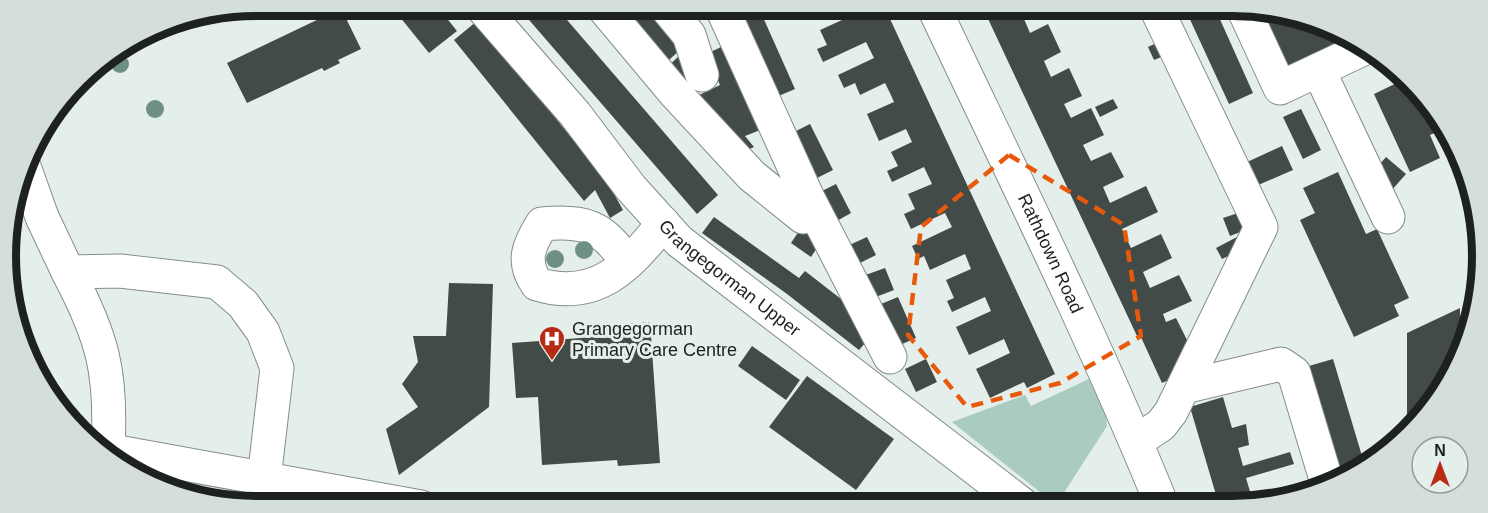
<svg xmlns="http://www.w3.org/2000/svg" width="1488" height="513" viewBox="0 0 1488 513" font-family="Helvetica,sans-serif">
	<rect width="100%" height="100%" fill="#e4eeea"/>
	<polygon fill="#a9cbc0" points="1089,379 1106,416 1107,426 1056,505 952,422 1025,395 1031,406"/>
	<g fill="#434b48">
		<polygon points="340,6 361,49 338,60 340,63 324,71 322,68 247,103 227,63 321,18 319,15"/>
		<polygon points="391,6 437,6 457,31 429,53"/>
		<polygon points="517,6 555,6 718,195 697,214"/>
		<polygon points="611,6 654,6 687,44 663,65"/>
		<polygon points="745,6 758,6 795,89 774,98 735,10"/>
		<polygon points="807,6 834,6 812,17"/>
		<polygon points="849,6 884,6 1055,374 1027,388 1024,382 990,398 976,369 1010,353 1004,339 969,355 956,327 991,311 985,297 952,312 947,301 954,298 946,280 971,269 965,254 930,270 924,256 918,259 912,246 952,227 945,213 911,229 904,214 915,209 908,194 932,184 924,167 892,182 887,171 898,166 891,152 912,142 906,129 879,141 867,114 894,102 890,93 885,83 860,95 855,83 844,88 838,75 874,58 866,42 823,62 817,49 827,45 820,30 853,15"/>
		<polygon points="982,6 1040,6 1042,10 1024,19 1030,33 1048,24 1061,52 1044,61 1051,77 1069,68 1082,96 1064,104 1071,118 1091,108 1104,135 1083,145 1091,161 1111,152 1124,177 1103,187 1110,203 1146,186 1158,212 1122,229 1131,248 1161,234 1172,258 1143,272 1150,288 1179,275 1192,301 1163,314 1166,322 1176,318 1193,352 1182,374 1162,383 1140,335 1137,336"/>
		<polygon points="1203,6 1214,6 1253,93 1229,104 1187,13"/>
		<polygon points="1247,8 1296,14 1342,37 1349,51 1282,82"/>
		<polygon points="477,21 608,183 623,210 610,218 595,190 584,201 454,40"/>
		<polygon points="176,22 141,39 141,38 161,25"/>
		<polygon points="1163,40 1169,54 1154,60 1148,47"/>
		<polygon points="732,42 770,126 745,136 754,147 740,153 693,98 720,85 706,54"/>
		<polygon points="679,56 704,83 690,96 665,69"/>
		<polygon points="1403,80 1446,128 1430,135 1440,158 1410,172 1374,94"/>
		<polygon points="1113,99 1118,108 1100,117 1095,107"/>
		<polygon points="1301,109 1321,150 1303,159 1283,117"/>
		<polygon points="810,124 833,170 813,180 790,134"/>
		<polygon points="1282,146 1293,170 1256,186 1245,163"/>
		<polygon points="1386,157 1406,174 1391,191 1371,174"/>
		<polygon points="1338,172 1366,234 1377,229 1409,298 1394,305 1399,316 1354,337 1300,220 1315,213 1303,188"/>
		<polygon points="836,184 851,213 835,222 820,192"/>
		<polygon points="1241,212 1248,229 1230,236 1223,218"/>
		<polygon points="714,217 799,278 805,271 859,313 872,335 859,350 787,294 702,233"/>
		<polygon points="803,225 823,239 811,257 791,243"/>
		<polygon points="867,237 876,255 854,266 845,247"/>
		<polygon points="1237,237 1243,249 1222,259 1216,248"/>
		<polygon points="885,268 894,290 868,300 860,277"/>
		<polygon points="449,283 493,284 489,407 399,475 386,429 418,407 402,384 418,362 413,336 446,336"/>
		<polygon points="898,297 916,338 893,348 876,306"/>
		<polygon points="1460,308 1460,354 1448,382 1407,432 1407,333"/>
		<polygon points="650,322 660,463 618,466 617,460 542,465 538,397 516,398 512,343 608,336 608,325"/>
		<polygon points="752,346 800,380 786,400 738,366"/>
		<polygon points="926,359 937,382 916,392 905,369"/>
		<polygon points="1333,359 1365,466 1342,481 1302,368"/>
		<polygon points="807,376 894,439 856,490 769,427"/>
		<polygon points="1223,397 1232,428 1246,424 1249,445 1238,448 1243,466 1290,452 1294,464 1246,478 1254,505 1219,505 1190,407"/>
	</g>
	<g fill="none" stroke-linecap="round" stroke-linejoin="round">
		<defs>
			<g id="minor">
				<path id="s1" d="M481,6L575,114L631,188L679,241L1023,505"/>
				<polyline points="602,6 674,92 752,176 803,217 807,197"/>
				<polyline points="665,6 689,35 702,75"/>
				<polyline points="721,6 807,196 890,357"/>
				<path id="s2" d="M933,6C1011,171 1093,336 1162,505"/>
				<polyline points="1243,8 1280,88 1365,48"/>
				<polyline points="1319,71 1388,217"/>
				<polyline points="25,169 42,217 68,272 120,271 217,282 243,304 263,332 277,368 264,479"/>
				<path d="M627,263C604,226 584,220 542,224C529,245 521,261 537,284C595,302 630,267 663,223"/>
				<path d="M68,272C103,338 112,373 108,448"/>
				<polyline points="1184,387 1281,364 1294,373 1328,486"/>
				<polyline points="1137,441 1161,425 1171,412 1261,227 1155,6"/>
				<polyline points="101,449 421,507"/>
			</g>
		</defs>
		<use href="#minor" stroke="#848d8a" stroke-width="35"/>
		<use href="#minor" stroke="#fff" stroke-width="33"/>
	</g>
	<g fill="#6e8f86">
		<circle cx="120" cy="64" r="9"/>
		<circle cx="155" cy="109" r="9"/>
		<circle cx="584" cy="250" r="9"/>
		<circle cx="555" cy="259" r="9"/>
	</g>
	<path fill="none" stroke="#e8590c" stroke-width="4.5" stroke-dasharray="12 8" stroke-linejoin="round" d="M1009,155L1124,225L1141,336L1060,383L967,407L908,335L921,227Z"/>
	<defs>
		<symbol id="hospital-pin" viewBox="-11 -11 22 30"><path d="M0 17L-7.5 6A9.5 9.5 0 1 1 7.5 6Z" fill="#b72b14" stroke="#e4eeea"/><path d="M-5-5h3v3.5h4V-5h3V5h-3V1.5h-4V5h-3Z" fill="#fff"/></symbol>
	</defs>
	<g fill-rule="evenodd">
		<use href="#hospital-pin" x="537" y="324" width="30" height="40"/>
	</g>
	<g text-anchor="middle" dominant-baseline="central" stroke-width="6" stroke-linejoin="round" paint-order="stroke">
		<g font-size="18" fill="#1d211f" stroke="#e4eeea">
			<text stroke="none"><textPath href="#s2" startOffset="274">Rathdown Road</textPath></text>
			<text stroke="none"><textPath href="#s1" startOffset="370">Grangegorman Upper</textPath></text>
		</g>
		<g font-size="18" fill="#1d211f" stroke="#e4eeea" text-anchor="start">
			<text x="572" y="329">Grangegorman<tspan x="572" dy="21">Primary Care Centre</tspan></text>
		</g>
	</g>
	<path d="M0 0H1488V513H0ZM256 16H1232A240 240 0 0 1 1472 256V256A240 240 0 0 1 1232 496H256A240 240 0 0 1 16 256V256A240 240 0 0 1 256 16Z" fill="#d4deda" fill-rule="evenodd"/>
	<path fill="none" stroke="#1d211f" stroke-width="8" d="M256 16H1232A240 240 0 0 1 1472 256V256A240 240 0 0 1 1232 496H256A240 240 0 0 1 16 256V256A240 240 0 0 1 256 16Z"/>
	<g transform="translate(1440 465)"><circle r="28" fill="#e4eeea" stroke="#949c99" stroke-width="1.5"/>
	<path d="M0-4.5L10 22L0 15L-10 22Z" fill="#b72b14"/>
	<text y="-9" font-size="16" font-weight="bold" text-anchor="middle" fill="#1d211f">N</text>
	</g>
</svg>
